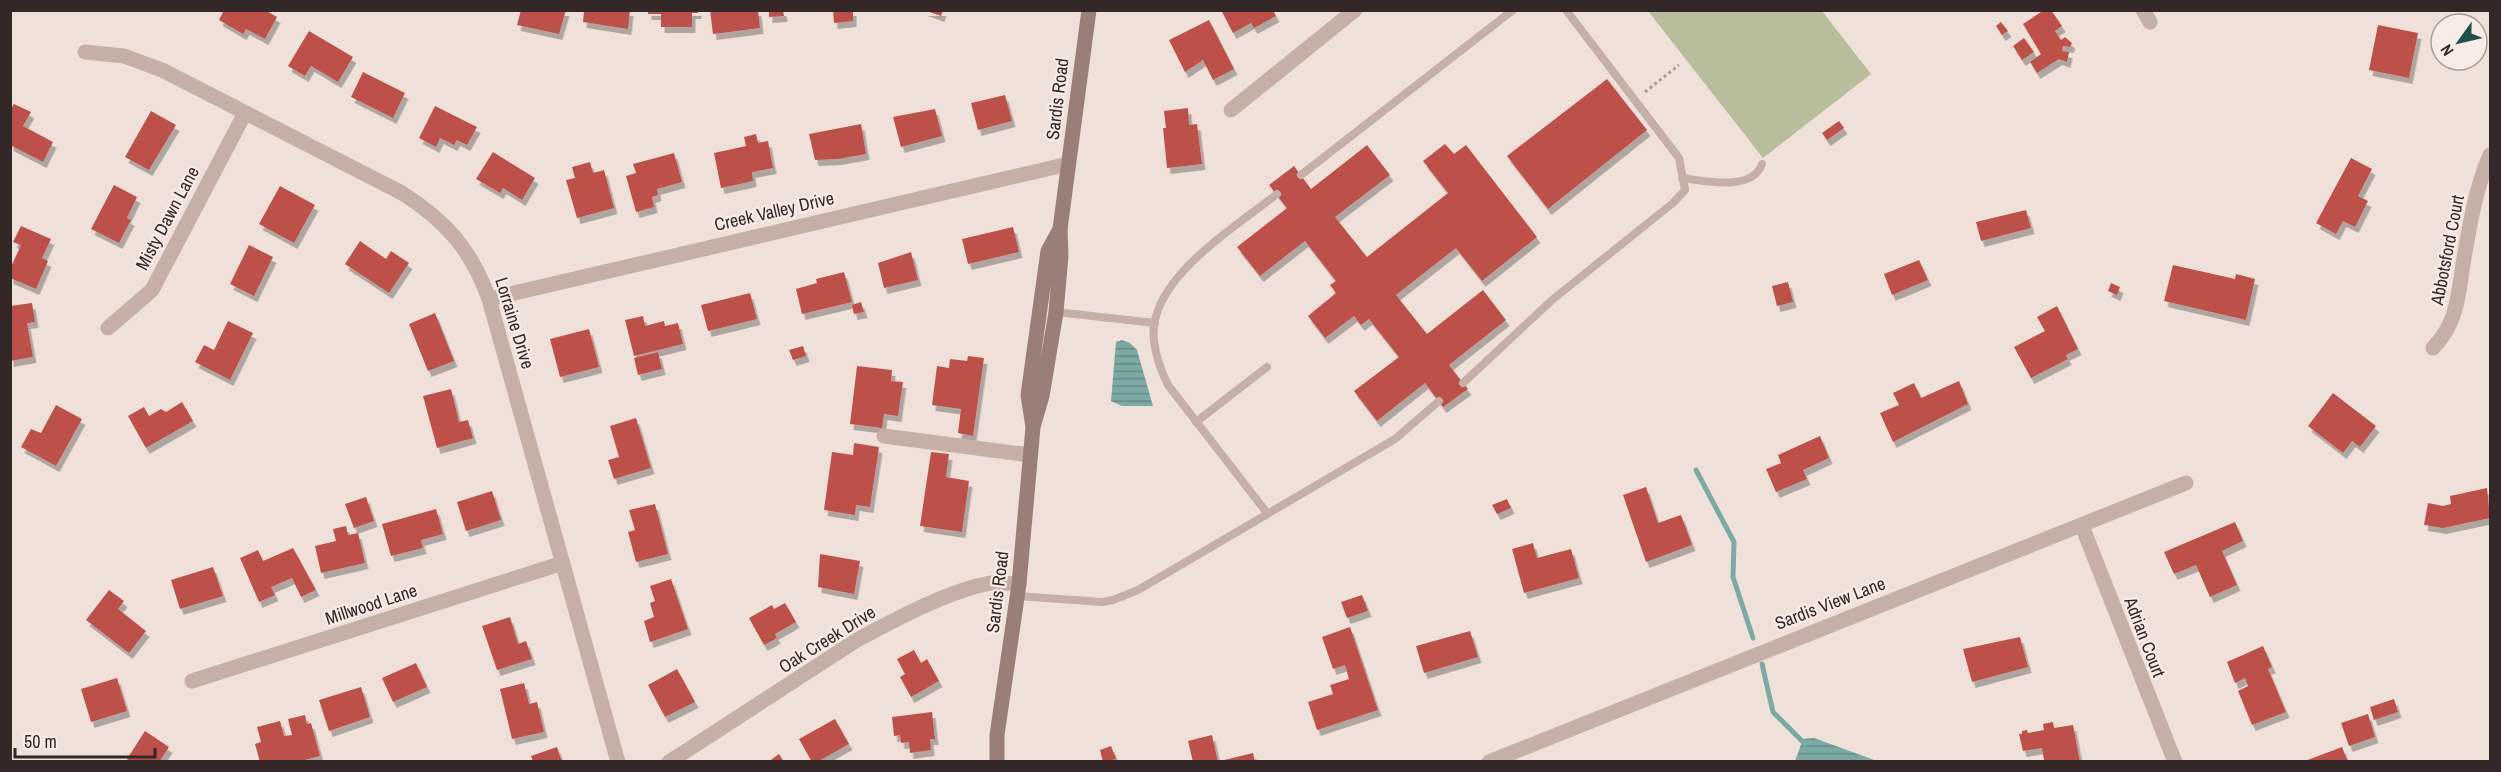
<svg xmlns="http://www.w3.org/2000/svg" width="2501" height="772" viewBox="0 0 2501 772" font-family="'Archivo Narrow',sans-serif">
	<defs>
		<pattern id="water-rules" width="6" height="5" patternUnits="userSpaceOnUse" patternTransform="scale(1.5)"><rect width="6" height="5" fill="#7baaa4"/><path d="M0 2.5h6" fill="none" stroke="#658a86"/></pattern>
		<filter id="shadow"><feDropShadow dx="3.5" dy="6" stdDeviation="0" flood-color="#0004"/></filter>
	</defs>
	<rect width="100%" height="100%" fill="#efe1da"/>
	<polygon fill="#b8bd9b" points="1648,11 1822,11 1871,74 1763,158"/>
	<g fill="url(#water-rules)">
		<polygon points="1122,340 1130,343 1137,350 1153,406 1122,406 1111,401 1116,342"/>
		<polygon points="1814,738 1877,761 1795,761 1803,739"/>
	</g>
	<g fill="none" stroke-linecap="round" stroke-linejoin="round">
		<g stroke="#7baaa4" stroke-width="5">
			<polyline points="1696,470 1734,542 1733,577 1753,638"/>
			<polyline points="1762,664 1773,712 1805,744"/>
		</g>
	</g>
	<g fill="#bd514a" filter="url(#shadow)">
		<polygon points="224,10 265,10 277,17 265,39 246,29 243,34 219,20"/>
		<polygon points="521,10 566,10 559,34 517,25"/>
		<polygon points="584,10 630,10 628,29 583,22"/>
		<polygon points="648,10 698,10 698,13 692,13 692,27 661,27 661,14 648,14"/>
		<polygon points="710,10 758,10 760,28 713,34"/>
		<polygon points="769,10 783,10 784,16 769,17"/>
		<polygon points="833,10 853,10 853,21 834,23"/>
		<polygon points="924,10 943,10 941,16"/>
		<polygon points="1221,10 1273,10 1276,16 1254,28 1251,23 1233,33"/>
		<polygon points="2044,10 2051,10 2062,26 2055,31 2061,40 2065,37 2072,43 2070,47 2063,46 2062,51 2069,52 2067,62 2059,59 2037,73 2030,62 2041,54 2023,24"/>
		<polygon points="1209,20 1234,69 1213,80 1203,60 1185,72 1169,40"/>
		<polygon points="2001,22 2008,31 2002,35 1996,26"/>
		<polygon points="2378,25 2418,33 2409,78 2369,70"/>
		<polygon points="309,31 353,57 338,82 311,66 305,76 288,66"/>
		<polygon points="2024,38 2034,52 2022,60 2013,46"/>
		<polygon points="363,72 405,93 393,118 351,97"/>
		<polygon points="1607,79 1647,130 1548,209 1507,156"/>
		<polygon points="1005,95 1012,121 978,130 971,103"/>
		<polygon points="14,104 31,112 23,126 53,142 43,162 10,145 10,110"/>
		<polygon points="435,106 477,127 467,145 457,140 454,145 440,138 436,147 419,138"/>
		<polygon points="1188,108 1189,125 1197,124 1202,164 1167,168 1163,128 1166,128 1164,111"/>
		<polygon points="935,109 942,136 901,147 893,117"/>
		<polygon points="151,111 176,125 149,170 125,157"/>
		<polygon points="1839,121 1844,128 1827,140 1822,133"/>
		<polygon points="861,124 866,154 838,159 815,160 809,134"/>
		<polygon points="756,134 758,143 768,141 773,168 752,172 753,181 721,188 714,153 746,146 744,137"/>
		<polygon points="1445,144 1454,154 1466,145 1537,237 1482,281 1456,248 1396,295 1427,334 1483,290 1506,320 1449,365 1468,389 1443,407 1425,383 1377,421 1354,391 1399,357 1369,319 1361,325 1354,316 1325,338 1308,316 1336,293 1330,285 1336,281 1305,241 1260,276 1237,247 1287,208 1269,185 1294,166 1311,189 1367,145 1390,175 1335,217 1367,257 1448,193 1423,161"/>
		<polygon points="493,152 535,178 522,200 503,188 500,193 476,179"/>
		<polygon points="674,153 682,182 657,189 658,195 652,197 654,207 636,212 626,176 636,173 633,164"/>
		<polygon points="2351,158 2372,169 2358,196 2368,201 2355,227 2343,221 2336,234 2316,223"/>
		<polygon points="590,162 593,173 604,170 614,208 577,218 566,180 575,178 572,167"/>
		<polygon points="114,185 137,197 127,218 131,220 119,243 91,229"/>
		<polygon points="280,186 315,205 294,243 259,224"/>
		<polygon points="2026,210 2031,228 1981,241 1976,222"/>
		<polygon points="21,226 51,239 42,258 48,261 36,289 10,278 10,269 21,245 13,242"/>
		<polygon points="1013,227 1019,252 968,264 962,239"/>
		<polygon points="360,241 386,259 391,251 409,263 389,293 345,264"/>
		<polygon points="249,245 273,257 254,296 230,284"/>
		<polygon points="911,252 918,280 884,288 878,263"/>
		<polygon points="1919,260 1928,280 1892,295 1884,274"/>
		<polygon points="2173,265 2235,279 2236,274 2255,279 2246,320 2164,301"/>
		<polygon points="844,272 852,302 802,314 796,289 817,283 816,279"/>
		<polygon points="1788,282 1793,302 1777,306 1772,286"/>
		<polygon points="2111,283 2120,287 2117,295 2108,291"/>
		<polygon points="750,293 757,319 708,331 701,305"/>
		<polygon points="861,302 864,312 854,314 852,305"/>
		<polygon points="32,303 35,322 27,323 33,357 10,361 10,306"/>
		<polygon points="2057,306 2078,349 2066,355 2068,359 2031,378 2014,347 2045,331 2037,317"/>
		<polygon points="435,313 454,361 428,371 409,324"/>
		<polygon points="643,316 645,326 664,321 665,326 678,323 683,344 634,356 625,320"/>
		<polygon points="228,321 253,333 230,380 195,362 204,345 214,350"/>
		<polygon points="589,329 599,367 560,377 550,339"/>
		<polygon points="803,346 806,356 793,360 789,350"/>
		<polygon points="658,352 662,369 638,375 634,358"/>
		<polygon points="968,356 984,358 973,436 958,433 961,409 932,405 937,366 949,368 950,359 967,361"/>
		<polygon points="857,366 892,370 891,381 903,382 898,416 884,414 882,428 850,424"/>
		<polygon points="1959,381 1968,404 1893,442 1880,413 1899,405 1893,393 1914,383 1921,398"/>
		<polygon points="451,389 459,422 468,420 473,438 437,448 423,396"/>
		<polygon points="2333,393 2376,426 2360,447 2352,441 2343,453 2308,426"/>
		<polygon points="182,402 193,421 146,448 128,416 144,407 149,416 161,409 166,412"/>
		<polygon points="56,405 82,419 56,466 21,447 31,429 41,433"/>
		<polygon points="636,418 651,468 614,479 608,460 619,457 610,426"/>
		<polygon points="1820,436 1829,458 1803,470 1807,479 1776,492 1766,469 1781,463 1778,455"/>
		<polygon points="854,443 879,447 870,507 856,505 855,515 824,510 832,452 853,455"/>
		<polygon points="931,452 949,454 946,477 969,481 962,532 920,526"/>
		<polygon points="1646,487 1658,523 1681,515 1692,545 1646,562 1623,495"/>
		<polygon points="2487,488 2490,518 2443,528 2424,525 2428,503 2443,506 2451,504 2450,496"/>
		<polygon points="492,491 501,520 466,531 457,502"/>
		<polygon points="366,497 374,521 354,528 345,504"/>
		<polygon points="1507,499 1511,508 1497,514 1492,505"/>
		<polygon points="655,504 668,554 636,562 628,532 635,530 629,510"/>
		<polygon points="436,509 443,534 421,540 423,548 391,556 382,524"/>
		<polygon points="2235,522 2243,541 2222,551 2237,585 2210,597 2196,565 2174,574 2164,552"/>
		<polygon points="346,526 348,535 358,533 365,563 321,573 315,546 336,541 333,529"/>
		<polygon points="1533,543 1537,558 1571,549 1579,578 1524,593 1512,549"/>
		<polygon points="293,548 316,590 301,597 292,578 271,587 275,595 259,602 240,558 258,550 263,561"/>
		<polygon points="820,554 860,561 854,594 818,587"/>
		<polygon points="213,567 223,596 180,609 171,580"/>
		<polygon points="671,579 688,629 650,642 644,621 654,617 650,603 655,601 650,586"/>
		<polygon points="109,590 124,601 118,609 146,631 129,653 86,620"/>
		<polygon points="1362,595 1368,611 1347,618 1341,602"/>
		<polygon points="785,603 796,622 775,634 777,638 764,645 749,618 772,605 774,609"/>
		<polygon points="510,617 518,644 526,641 532,659 497,670 482,626"/>
		<polygon points="1350,627 1378,710 1317,730 1308,702 1333,694 1330,685 1349,679 1345,665 1333,669 1322,637"/>
		<polygon points="1470,631 1478,657 1424,673 1416,646"/>
		<polygon points="2020,637 2028,667 1972,682 1963,649"/>
		<polygon points="2263,646 2272,667 2268,669 2286,712 2252,725 2238,691 2248,686 2245,678 2235,683 2227,662"/>
		<polygon points="914,650 921,663 927,659 939,681 911,697 900,677 905,674 897,659"/>
		<polygon points="416,663 427,687 393,702 382,678"/>
		<polygon points="677,669 695,702 665,717 648,685"/>
		<polygon points="117,678 127,711 91,722 81,689"/>
		<polygon points="524,683 529,704 537,702 544,732 512,739 500,689"/>
		<polygon points="361,687 370,717 329,731 319,700"/>
		<polygon points="2394,699 2398,712 2374,720 2370,707"/>
		<polygon points="932,712 935,739 930,739 931,750 910,753 909,742 901,743 900,735 894,736 892,717"/>
		<polygon points="2368,714 2375,737 2349,746 2341,723"/>
		<polygon points="305,715 307,724 311,723 320,756 297,762 260,762 255,744 261,742 257,727 280,721 284,736 292,735 288,719"/>
		<polygon points="835,719 849,744 817,762 812,762 799,739"/>
		<polygon points="2053,722 2054,728 2073,725 2080,762 2044,760 2042,748 2023,751 2019,734 2022,734 2022,731 2027,730 2028,733 2044,730 2043,724"/>
		<polygon points="145,731 169,747 159,762 130,762 127,759"/>
		<polygon points="1212,735 1218,762 1193,762 1188,741"/>
		<polygon points="1111,746 1116,759 1103,762 1100,750"/>
		<polygon points="557,747 562,762 533,762 531,756"/>
		<polygon points="2342,747 2348,762 2305,762 2305,761"/>
		<polygon points="1253,753 1255,762 1220,762 1220,761"/>
		<polygon points="779,754 784,762 768,762"/>
	</g>
	<g fill="none" stroke-linecap="round" stroke-linejoin="round">
		<polyline stroke="#b29991" stroke-width="3" stroke-dasharray="3 3" stroke-linecap="butt" points="1645,92 1679,65"/>
		<g stroke="#c6afa7" stroke-width="8">
			<polyline points="1301,175 1513,10"/>
			<path d="M1682,178C1706,181 1752,192 1762,164"/>
			<polyline points="1056,312 1155,323"/>
			<polyline points="1463,383 1552,300 1673,203 1685,190 1679,158 1566,10"/>
			<polyline points="1196,422 1267,367"/>
			<path d="M1267,513L1168,385C1161,371 1156,357 1154,341C1146,280 1236,227 1277,194"/>
			<polyline points="1017,596 1102,602 1113,600 1138,590 1395,439 1439,401"/>
		</g>
		<g stroke="#c6afa7" stroke-width="15">
			<polyline points="2143,10 2150,22"/>
			<path d="M85,52L124,56L162,70L402,193C446,221 471,249 489,299L618,762"/>
			<polyline points="1231,110 1355,10"/>
			<polyline points="489,299 1068,164"/>
			<polyline points="108,328 152,290 245,113"/>
			<path d="M2433,348C2459,321 2458,293 2464,258C2470,224 2476,187 2490,155"/>
			<polyline points="884,436 1030,455"/>
			<polyline points="2082,526 2175,762"/>
			<polyline points="192,681 563,563"/>
			<path d="M669,762L857,640C894,620 950,590 991,583C1000,582 1010,584 1019,584"/>
			<polyline points="1489,762 2186,483"/>
		</g>
		<g stroke="#9a7e78" stroke-width="15">
			<polyline points="1060,229 1089,10"/>
			<polyline points="997,762 997,735 1019,584 1033,427 1042,396 1056,312 1061,256 1060,229 1048,251 1028,395 1033,427"/>
		</g>
	</g>
	<g text-anchor="middle" dominant-baseline="central" stroke-width="4.5" stroke-linejoin="round" paint-order="stroke">
		<g font-size="18" fill="#332827" stroke="#f7ece6">
			<text transform="translate(1057 99) rotate(-83)">Sardis Road</text>
			<text transform="translate(774 211) rotate(-13)">Creek Valley Drive</text>
			<text transform="translate(167 218) rotate(-62)">Misty Dawn Lane</text>
			<text transform="translate(2447 250) rotate(-79)">Abbotsford Court</text>
			<text transform="translate(515 323) rotate(73)">Lorraine Drive</text>
			<text transform="translate(997 592) rotate(-83)">Sardis Road</text>
			<text transform="translate(1830 603) rotate(-21)">Sardis View Lane</text>
			<text transform="translate(371 604) rotate(-18)">Millwood Lane</text>
			<text transform="translate(2145 637) rotate(69)">Adrian Court</text>
			<text transform="translate(827 639) rotate(-32)">Oak Creek Drive</text>
		</g>
	</g>
	<rect width="2501" height="772" fill="none" stroke="#332827" stroke-width="24"/>
	<g transform="translate(2459 42) rotate(236)"><circle r="28" fill="#f7ece6" stroke="#a99e9a" stroke-width="1.5"/>
	<path d="M0-4.5L10 22L0 15L-10 22Z" fill="#1f524c"/>
	<text y="-9" font-size="16" font-weight="bold" text-anchor="middle" fill="#332827">N</text>
	</g>
	<path d="M15 748v9h140v-9" fill="none" stroke="#332827" stroke-width="3"/>
	<text x="24" y="748" font-size="18" fill="#332827" stroke="#f7ece6" stroke-width="4.5" paint-order="stroke">50 m</text>
</svg>
